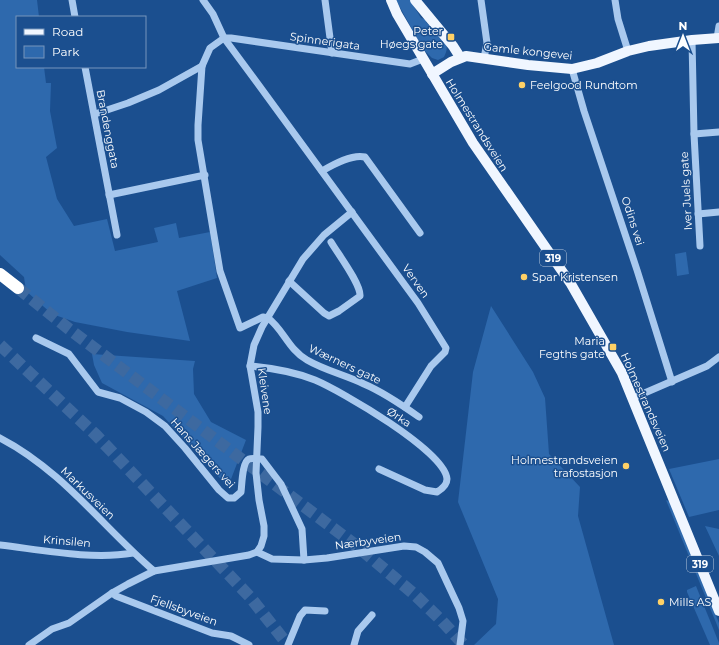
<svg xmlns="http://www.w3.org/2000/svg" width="719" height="645" viewBox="0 0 719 645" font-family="Montserrat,sans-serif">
	<rect width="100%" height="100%" fill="#1b4f8f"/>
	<g fill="#2e69ad">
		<polygon points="0,0 37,0 39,17 17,17 17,67 44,67 46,83 51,83 50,111 57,148 46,157 57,199 74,226 107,219 115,251 158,242 154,228 176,223 179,238 210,232 217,278 177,291 190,341 127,332 75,322 52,314 26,291 24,277 0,255"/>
		<path d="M396,0H410L421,18L428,20L426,22C431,27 435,33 440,37C447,44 449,47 444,57L438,60L432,58L423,49Z"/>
		<polygon points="686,252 689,274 677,276 675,254"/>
		<polygon points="491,306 533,372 545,398 549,454 580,487 578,516 614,645 474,645 496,624 498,599 458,502 473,372"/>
		<polygon points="92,354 195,361 193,369 194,394 211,422 246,440 228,487 163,416 102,383 94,365"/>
		<polygon points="719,459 719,510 689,517 669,469"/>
		<polygon points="666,500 670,502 719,623 719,630"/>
		<polygon points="705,526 719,529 719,556"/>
		<polygon points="696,586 719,643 719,645 710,645 687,592 687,590"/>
	</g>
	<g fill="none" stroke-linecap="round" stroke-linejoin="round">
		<g stroke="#3d69a0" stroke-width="12" stroke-dasharray="12 6" stroke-linecap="butt">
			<polyline points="18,288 69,329 358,547 414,594 441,620 464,645"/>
			<polyline points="0,345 96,435 250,597 288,645"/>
		</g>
		<g stroke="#a9c9ee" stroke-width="7">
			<polyline points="72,0 75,17"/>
			<polyline points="203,0 213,14 224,38 258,84 418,303 446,348 445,352 431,366 405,407"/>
			<polyline points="325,0 332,53"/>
			<polyline points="481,0 487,43 484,58"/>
			<polyline points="615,0 618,19 628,51"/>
			<polyline points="224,38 210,48 202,66 198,125 198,140 220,271 240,328 263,317 268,318"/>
			<polyline points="224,38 231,38 410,64 423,59"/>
			<polyline points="717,38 719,26"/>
			<polyline points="692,40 694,134 700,246"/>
			<polyline points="85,67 117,235"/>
			<polyline points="572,69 584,111 637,270 672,382"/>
			<polyline points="95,114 128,103 159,90 202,66"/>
			<polyline points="694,134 719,132"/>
			<path d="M322,171C334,164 352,154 365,157L420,233"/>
			<polyline points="109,195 205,175"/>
			<polyline points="698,214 719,212"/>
			<path d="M289,281L324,313L329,316L339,311L360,296C361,284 338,254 331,242"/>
			<path d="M268,318C283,329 289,350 307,360C324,370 345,375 364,384C383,392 402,405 419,417"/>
			<path d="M36,338L69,354L98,392L120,398L146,412L165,426L185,448L219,490L228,498H234L241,492C242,485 242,462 249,459C252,458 258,459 262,459L281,484L302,529L304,560"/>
			<path d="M250,366C272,368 295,372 315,380C341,391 445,451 447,479C447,485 442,489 437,492L425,490L379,469"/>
			<polyline points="633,398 707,366 719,357"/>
			<path d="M0,438C62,470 103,527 154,571"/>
			<path d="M0,545C42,550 92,560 133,553"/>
			<polyline points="257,552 272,559 304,560 327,558 404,546 416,547 425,552 438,563 459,608 463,621 460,645"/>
			<polyline points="112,593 116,596 212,633 231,636 249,645"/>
			<polyline points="29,645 52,629 69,623 112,593 128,584 154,571 249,555 257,552 261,546 264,536 264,526 259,500 256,473 258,427 258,412 250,366 254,345 262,327 303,259 324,235 352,212"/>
			<polyline points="288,645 300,616 305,610 325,611"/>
			<polyline points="354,645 358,631 372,615"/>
		</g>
		<g stroke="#f0f6ff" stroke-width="10">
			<polyline points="391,0 397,14 473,143 571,284 622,373 719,611"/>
			<polyline points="415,0 453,46 460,57"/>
			<polyline points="432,74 451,62 466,56 528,65 572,69 597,63 628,51 649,46 692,40 719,38"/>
		</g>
		<polyline stroke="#fff" stroke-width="12" points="0,274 18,288"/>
	</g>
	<g fill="#ffd166" stroke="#1b4f8f" stroke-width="1.5">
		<rect x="447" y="33" width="8" height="8" rx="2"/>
		<circle cx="522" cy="85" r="4"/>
		<circle cx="524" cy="277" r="4"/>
		<rect x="609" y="343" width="8" height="8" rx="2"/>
		<circle cx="626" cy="466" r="4"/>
		<circle cx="661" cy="602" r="4"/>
	</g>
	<g text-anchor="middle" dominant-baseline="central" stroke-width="3" stroke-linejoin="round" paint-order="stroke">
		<g fill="#1b4f8f" stroke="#bbcadd" stroke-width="1">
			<rect x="540" y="250" width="26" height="16" rx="3"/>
			<rect x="687" y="556" width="26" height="16" rx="3"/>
		</g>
		<g font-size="10" font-weight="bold" fill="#fff">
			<text x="553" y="258">319</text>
			<text x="700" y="564">319</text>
		</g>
		<g font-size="11" fill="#fff" stroke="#1b4f8f" text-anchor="end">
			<text x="443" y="31">Peter<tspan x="443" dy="13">Høegs gate</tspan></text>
			<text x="530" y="85" text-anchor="start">Feelgood Rundtom</text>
			<text x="532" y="277" text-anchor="start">Spar Kristensen</text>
			<text x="605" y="341">Maria<tspan x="605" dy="13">Fegths gate</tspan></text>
			<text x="618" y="460">Holmestrandsveien<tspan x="618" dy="13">trafostasjon</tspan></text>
			<text x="669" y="602" text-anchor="start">Mills AS</text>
		</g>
		<g font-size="11" fill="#fff" stroke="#1b4f8f">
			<text transform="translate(325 41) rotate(8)">Spinnerigata</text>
			<text transform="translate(528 51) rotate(6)">Gamle kongevei</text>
			<text transform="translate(477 125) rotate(58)">Holmestrandsveien</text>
			<text transform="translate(108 129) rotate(79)">Brandenggata</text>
			<text transform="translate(686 191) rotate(-93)">Iver Juels gate</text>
			<text transform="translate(633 221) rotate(72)">Odins vei</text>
			<text transform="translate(416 281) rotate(55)">Verven</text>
			<text transform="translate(345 364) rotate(25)">Wærners gate</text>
			<text transform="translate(265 391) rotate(82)">Kleivene</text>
			<text transform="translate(646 402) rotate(66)">Holmestrandsveien</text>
			<text transform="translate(399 417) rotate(34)">Ørka</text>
			<text transform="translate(203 453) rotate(48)">Hans Jægers vei</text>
			<text transform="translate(88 493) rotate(44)">Markusveien</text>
			<text transform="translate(67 541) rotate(5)">Krinsilen</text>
			<text transform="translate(368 541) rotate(-8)">Nærbyveien</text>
			<text transform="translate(184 610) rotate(20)">Fjellsbyveien</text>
		</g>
	</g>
	<rect x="16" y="16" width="130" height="52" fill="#1b4f8f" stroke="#7695bc"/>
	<rect x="24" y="29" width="20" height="6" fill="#f0f6ff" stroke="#7695bc"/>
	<text x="52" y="36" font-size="12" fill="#ffffff">Road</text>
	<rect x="24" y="46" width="20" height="12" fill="#2e69ad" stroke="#7695bc"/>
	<text x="52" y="56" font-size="12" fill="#ffffff">Park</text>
	<g transform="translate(683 36)" stroke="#1b4f8f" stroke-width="3" paint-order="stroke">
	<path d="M0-3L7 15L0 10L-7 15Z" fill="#ffffff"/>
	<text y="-6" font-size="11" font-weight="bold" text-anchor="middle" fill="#ffffff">N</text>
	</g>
</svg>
